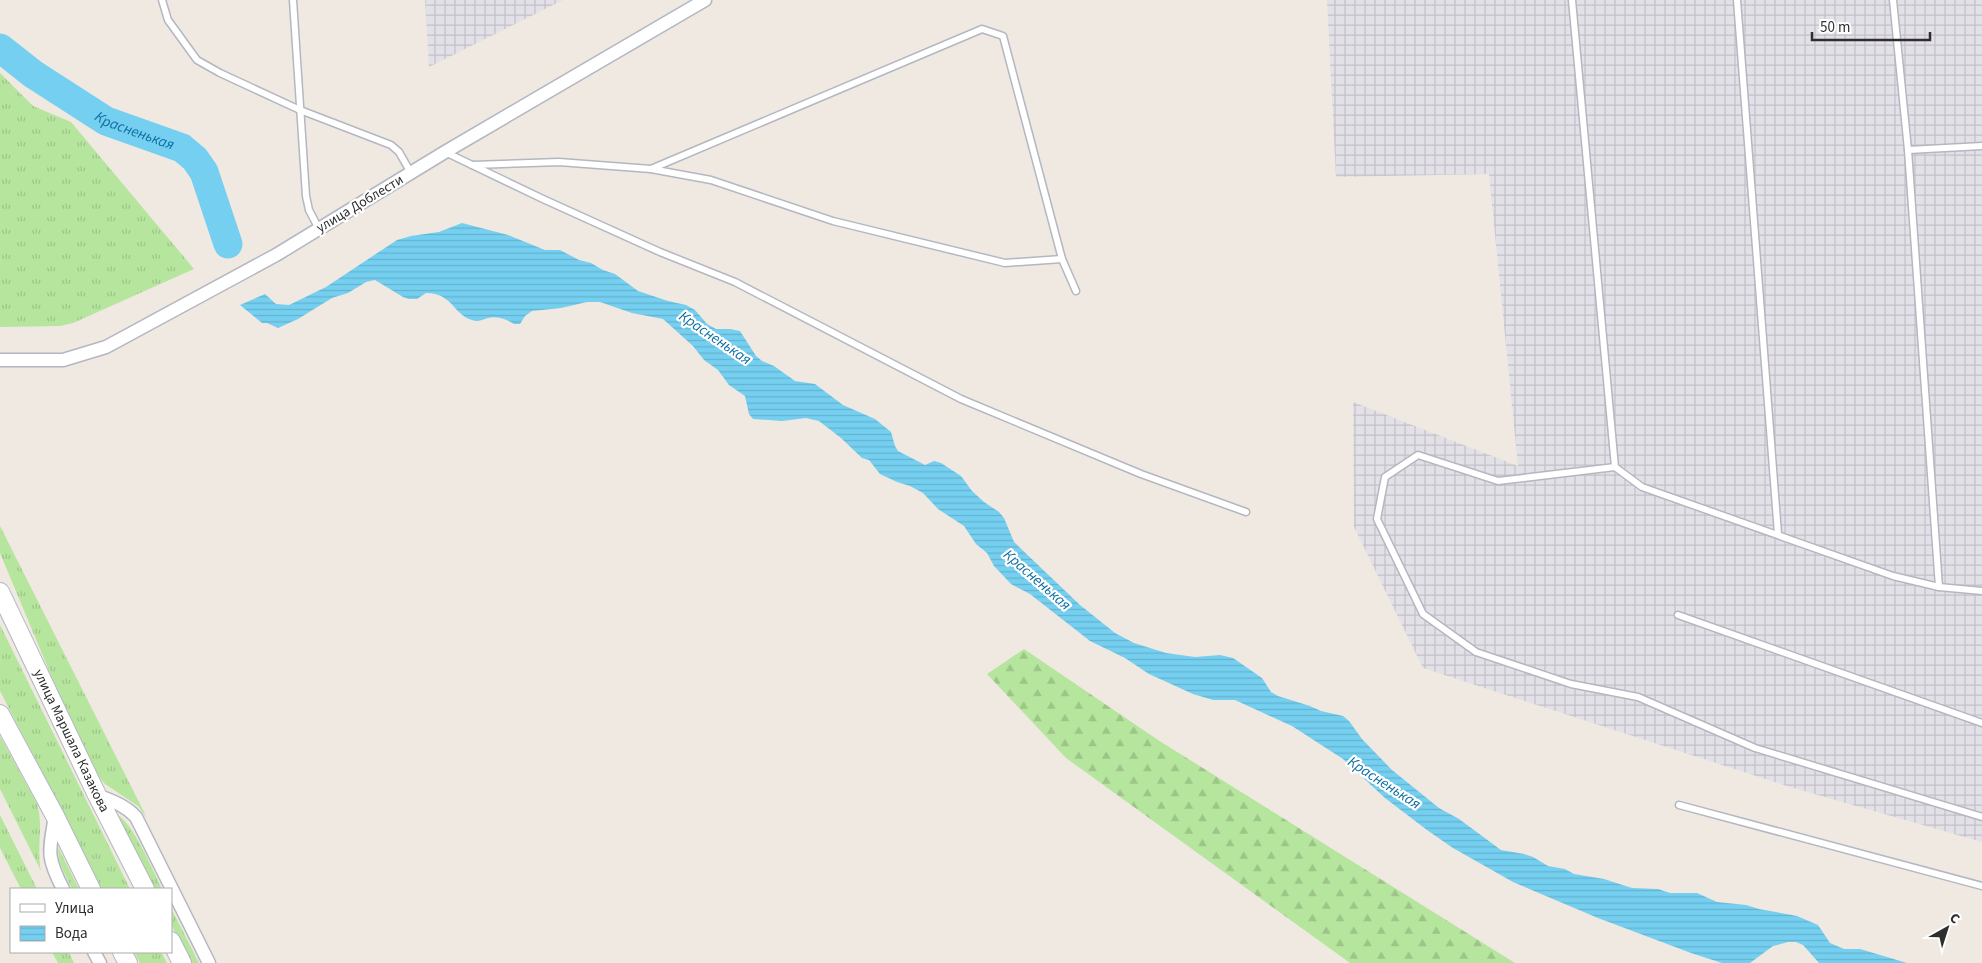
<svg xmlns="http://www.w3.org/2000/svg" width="1982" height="963" viewBox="0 0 1982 963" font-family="'Source Sans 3',sans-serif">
	<defs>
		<pattern id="industrial-grid" width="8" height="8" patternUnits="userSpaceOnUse" patternTransform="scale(1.25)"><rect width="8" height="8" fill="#e3e1e8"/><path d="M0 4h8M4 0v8" fill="none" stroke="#c3c1c7"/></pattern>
		<pattern id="grass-tufts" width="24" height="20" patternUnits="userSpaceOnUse" patternTransform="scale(1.25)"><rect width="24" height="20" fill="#b6e59e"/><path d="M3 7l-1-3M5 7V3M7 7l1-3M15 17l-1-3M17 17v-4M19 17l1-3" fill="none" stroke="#9dc588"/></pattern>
		<pattern id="forest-firs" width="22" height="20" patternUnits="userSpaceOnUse" patternTransform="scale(1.25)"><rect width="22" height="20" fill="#b6e59e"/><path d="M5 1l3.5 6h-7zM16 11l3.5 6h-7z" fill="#9dc588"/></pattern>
		<pattern id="water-rules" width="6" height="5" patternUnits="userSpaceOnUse" patternTransform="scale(1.25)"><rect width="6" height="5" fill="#75cff0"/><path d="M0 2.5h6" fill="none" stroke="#66b2ce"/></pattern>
	</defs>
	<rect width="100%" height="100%" fill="#efe9e1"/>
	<g fill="url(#industrial-grid)">
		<polygon points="425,0 563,0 429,67"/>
		<polygon points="1327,0 1982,0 1982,842 1790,787 1423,668 1354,527 1353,402 1518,466 1489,174 1336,177"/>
	</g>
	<g fill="url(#grass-tufts)">
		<polygon points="0,73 33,106 71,122 194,269 73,323 60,326 0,327"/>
		<polygon points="0,526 147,818 138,806 105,784 96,774 68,716 0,553"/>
		<polygon points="0,625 130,889 102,889 0,691"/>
		<path d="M0,736L37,804C44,826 36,848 41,871L0,789Z"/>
		<path d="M116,814C133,822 153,871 162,889H154Z"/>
		<polygon points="0,815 37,889 21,889 0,848"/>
		<polygon points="58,847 79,889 72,889 59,862"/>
		<polygon points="171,908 199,963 191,963 171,924"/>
		<polygon points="52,952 69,952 74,963 58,963"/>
		<polygon points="134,952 161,952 167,963 140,963"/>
	</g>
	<polygon fill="url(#forest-firs)" points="1024,649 1158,740 1515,963 1350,963 1066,758 987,674"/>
	<path fill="url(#water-rules)" d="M462,223L508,235L545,250H560L579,260L591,263L603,270L615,274L638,291L668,301L686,305L695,310L707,324L716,329H730L740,331L756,356L762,361L774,366L795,381L815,384L843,405L875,419L891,432L895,446L898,451L925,465L934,461L941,463L961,476L972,491L984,502L999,512L1004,518L1014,542L1080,605L1115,633L1134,643L1166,653L1195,657L1220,655L1233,658L1262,678L1271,692L1278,696L1310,706L1321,711L1343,716L1349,721L1362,739L1392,770L1439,808L1459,819L1501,850L1524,854L1533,857L1548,866L1565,869L1574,874L1604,879L1632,888L1658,889L1670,893H1697L1717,902L1746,905L1759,909L1797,916L1818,925L1830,943L1844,949H1860L1907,963H1819L1803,945L1796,942H1788L1773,946L1750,963H1722L1691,953L1598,918L1513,882L1453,848L1427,830L1385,798L1343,759L1292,726L1235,700H1213L1193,694L1149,674L1125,658L1090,641L1030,594L1011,584L994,566L987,553L976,544L964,526L938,509L923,493L910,486L897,482L880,474L869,460L862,458L841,438L819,421L806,418L782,421L753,419L749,414L745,396L729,385L718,370L704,360L693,346L663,319L632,313L600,302H587L561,308L532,311L525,316L520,324H514C506,319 497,316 488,318C484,319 480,321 476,321C453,317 454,293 426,293L417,299H409L403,297L375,280L366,282L348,293L332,298L298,319L278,328L267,323H262L240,305L265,294L276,304L289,305L326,287L397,240L411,236L439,232Z"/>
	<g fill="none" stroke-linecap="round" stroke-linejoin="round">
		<path stroke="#75cff0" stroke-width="29" id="s1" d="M0,48L33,74L106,121L182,148L195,159L204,172L228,244"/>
		<defs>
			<g id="service">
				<polyline points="162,0 168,20 197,60 220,73 300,110 391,145 399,152 411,173"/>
				<polyline points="293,0 306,196 309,210 319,229"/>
				<polyline points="1572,0 1615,467 1642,487 1893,576 1939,587 1982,591"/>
				<polyline points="1737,0 1778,534"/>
				<polyline points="1893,0 1908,150 1939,587"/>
				<polyline points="1908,150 1982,146"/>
				<polyline points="445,152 543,199 660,252 735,282 961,399 1141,474 1246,512"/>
				<polyline points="472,165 559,162 651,169 711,180 833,221 1005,263 1062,259"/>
				<polyline points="651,169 982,29 1003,36 1062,259 1076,291"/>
				<polyline points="1615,467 1498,481 1418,455 1385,477 1377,519 1423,614 1476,652 1571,684 1638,697 1755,748 1982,817"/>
				<polyline points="1678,615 1982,723"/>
				<polyline points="1679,805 1982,886"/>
			</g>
			<g id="minor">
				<polyline points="0,360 63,360 106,347 276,255 445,152 705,0"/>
				<path d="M97,795C112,801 125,805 136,817L209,963"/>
				<path d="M55,816C49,852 46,856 63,889"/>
				<polyline points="94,952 100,963"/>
			</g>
			<g id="secondary">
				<path id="s2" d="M0,592L97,795L145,889"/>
				<polyline points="0,714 55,816 91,889"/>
				<polyline points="171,941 182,963"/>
				<polyline points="122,952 128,963"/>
			</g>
		</defs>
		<use href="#service" stroke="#b4b7c1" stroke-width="9"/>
		<use href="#minor" stroke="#b4b7c1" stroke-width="15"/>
		<use href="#secondary" stroke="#b4b7c1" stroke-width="20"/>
		<use href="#service" stroke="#fff" stroke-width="6"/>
		<use href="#minor" stroke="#fff" stroke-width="12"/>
		<use href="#secondary" stroke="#fff" stroke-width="18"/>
	</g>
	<g text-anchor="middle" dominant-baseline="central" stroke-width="4.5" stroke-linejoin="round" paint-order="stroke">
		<g font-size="14" fill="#2e2e2e" stroke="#fff">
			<text transform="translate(360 204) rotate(-31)">улица Доблести</text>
			<text stroke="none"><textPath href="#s2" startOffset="165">улица Маршала Казакова</textPath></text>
		</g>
		<g font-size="15" font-style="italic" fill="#0d6fa3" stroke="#fff">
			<text stroke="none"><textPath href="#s1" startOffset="159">Красненькая</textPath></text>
			<text transform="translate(715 338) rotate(34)">Красненькая</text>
			<text transform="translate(1037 580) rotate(41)">Красненькая</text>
			<text transform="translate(1384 783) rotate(33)">Красненькая</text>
		</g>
	</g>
	<rect x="10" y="888" width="162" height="65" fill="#ffffff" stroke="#ababab"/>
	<rect x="20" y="904" width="25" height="8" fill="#ffffff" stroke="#ababab"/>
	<text x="55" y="913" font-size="15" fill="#2e2e2e">Улица</text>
	<rect x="20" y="926" width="25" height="15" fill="url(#water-rules)" stroke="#ababab"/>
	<text x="55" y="938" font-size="15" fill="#2e2e2e">Вода</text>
	<g transform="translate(1947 928) rotate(39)" stroke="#ffffff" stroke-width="4" paint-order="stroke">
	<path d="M0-4L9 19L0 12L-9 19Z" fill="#2e2e2e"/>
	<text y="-8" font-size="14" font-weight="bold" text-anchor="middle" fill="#2e2e2e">С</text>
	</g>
	<path d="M1812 32v8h118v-8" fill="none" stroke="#2e2e2e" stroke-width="2.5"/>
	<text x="1820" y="32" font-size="15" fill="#2e2e2e" stroke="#ffffff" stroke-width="4" paint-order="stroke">50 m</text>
</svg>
